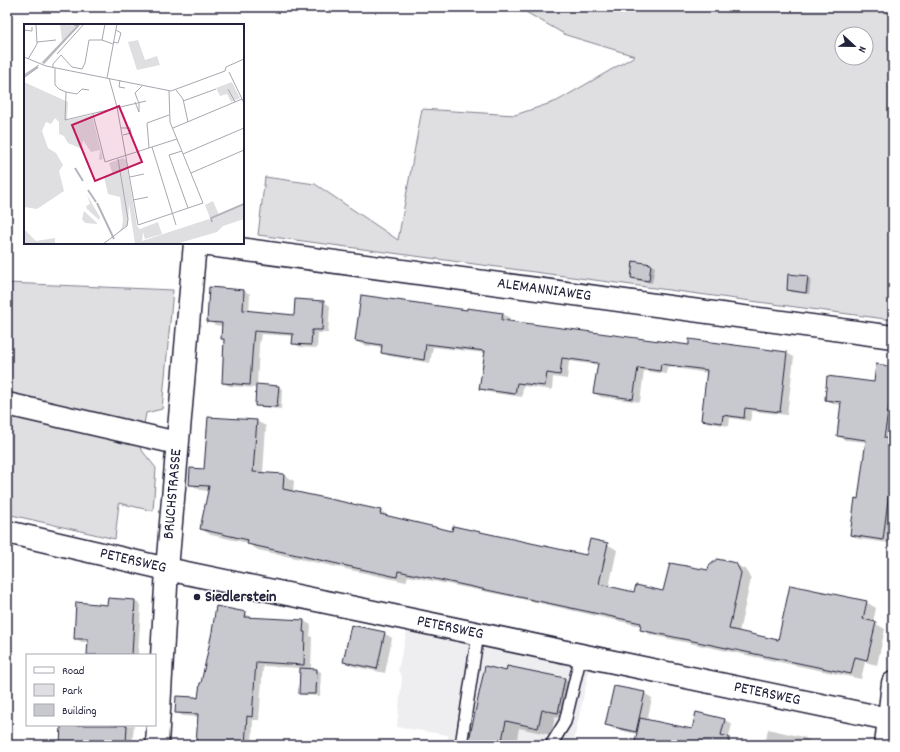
<svg xmlns="http://www.w3.org/2000/svg" width="900" height="752" viewBox="0 0 900 752" font-family="Dekko,sans-serif">
	<rect width="100%" height="100%" fill="#fff"/>
	<filter id="ink" filterUnits="userSpaceOnUse"><feTurbulence type="fractalNoise" baseFrequency=".025" numOctaves="2"/><feDisplacementMap in="SourceGraphic" scale="8" xChannelSelector="R" yChannelSelector="G"/><feConvolveMatrix kernelMatrix="1 2 1 2 8 2 1 2 1" color-interpolation-filters="sRGB"/></filter>
	<g filter="url(#ink)">
		<polygon fill="#eeeef1" points="407,631 589,670 573,745 447,745 448,735 397,727 402,677 398,670"/>
		<g fill="#dfdfe2" stroke="#80808e" fill-rule="evenodd">
			<path d="M517,7H893V320L258,235L265,177L315,184L398,240L422,109L515,115L557,101L635,56L566,35ZM842,34H866V58H842Z"/>
			<polygon points="7,283 173,290 162,409 146,413 140,448 156,468 153,511 119,503 115,539 7,514"/>
		</g>
		<g fill="#0003">
			<polygon points="634,262 651,265 655,267 652,283 635,280 632,278"/>
			<polygon points="807,277 811,279 809,294 791,292 788,290"/>
			<polygon points="244,291 250,294 249,312 295,316 324,302 330,306 328,333 318,333 317,348 300,347 293,343 294,336 261,334 259,345 257,385 278,387 282,389 281,409 260,407 256,405 257,388 229,386 223,383 225,340 222,338 223,326 215,325 208,321"/>
			<polygon points="468,311 503,314 510,318 509,322 689,346 787,353 794,357 787,415 752,411 750,421 730,418 729,426 709,423 702,419 708,373 668,367 667,374 644,371 640,402 601,397 594,393 598,365 569,361 567,379 553,377 552,390 523,386 522,397 487,392 481,388 485,353 433,347 430,363 389,356 382,353 383,348 363,345 356,341"/>
			<polygon points="893,368 893,431 892,440 893,440 893,520 890,543 858,539 851,534 859,500 867,442 845,440 838,436 842,405 833,404 826,399 874,383"/>
			<polygon points="256,421 266,426 263,473 284,475 294,481 293,493 381,511 391,517 452,532 587,556 607,544 617,550 609,587 635,593 664,592 709,571 735,564 746,570 751,579 739,632 779,641 866,602 876,608 873,622 885,629 877,665 865,662 861,679 651,635 641,629 641,626 517,598 408,576 406,582 258,550 248,544 248,543 211,535 201,529 209,491 200,490 190,484"/>
			<polygon points="7,571 9,572 7,581"/>
			<polygon points="135,601 141,605 138,655 88,655 89,642 82,642 75,638 108,606"/>
			<polygon points="245,613 252,618 304,621 311,625 310,636 312,637 311,670 317,670 321,672 320,696 303,695 300,693 301,668 263,666 259,720 253,720 252,745 197,745 199,717 183,716 176,712 199,700"/>
			<polygon points="384,633 392,638 385,673 352,666 344,661"/>
			<polygon points="507,672 565,679 578,686 571,720 555,717 551,735 519,728 516,745 469,745"/>
			<polygon points="644,693 652,698 647,721 693,730 725,720 732,724 727,745 635,745 637,734 614,729 607,725"/>
			<polygon points="62,725 134,725 132,745 61,745"/>
			<polygon points="768,729 803,737 811,741 810,745 767,745 765,744"/>
		</g>
		<g fill="#c8c8cf" stroke="#22223b">
			<polygon points="633,261 651,264 649,281 631,278"/>
			<polygon points="788,274 808,276 806,293 787,290"/>
			<polygon points="209,287 244,290 243,310 294,315 295,299 324,301 322,330 312,330 311,345 292,344 293,334 254,331 253,341 250,385 222,383 224,339 221,339 222,323 207,322"/>
			<polygon points="361,295 467,310 467,308 503,313 502,320 689,345 689,339 787,352 780,412 745,408 744,418 723,415 722,423 701,420 707,370 661,364 660,371 638,368 633,399 593,393 598,363 562,358 560,375 547,373 545,386 517,383 515,394 479,389 485,351 426,344 424,360 381,353 382,345 355,341"/>
			<polygon points="876,364 893,367 893,395 891,394 884,438 893,439 893,459 883,540 850,535 855,498 858,499 866,440 837,436 841,402 825,400 827,376 874,382"/>
			<polygon points="256,384 279,386 277,407 255,406"/>
			<polygon points="208,417 257,420 253,472 284,474 283,489 381,510 380,514 452,531 453,526 586,555 590,539 608,543 599,584 634,592 636,585 663,591 670,563 708,570 709,566 717,559 736,563 741,573 729,629 778,640 790,585 867,601 863,619 876,622 867,660 855,657 851,674 640,630 641,623 398,571 397,577 247,544 248,540 200,529 209,486 189,485 190,468 204,469"/>
			<polygon points="108,598 135,600 132,655 87,655 88,639 74,639 76,602 107,605"/>
			<polygon points="216,606 246,612 245,617 304,620 303,632 305,632 304,665 256,662 252,717 247,716 245,745 196,745 198,714 175,713 176,696 195,697 198,698 200,683 201,683 212,632"/>
			<polygon points="351,625 385,632 377,669 343,662"/>
			<polygon points="485,666 506,671 507,666 565,678 558,713 542,710 538,728 506,721 501,745 468,745"/>
			<polygon points="300,668 317,669 316,694 299,694"/>
			<polygon points="614,686 645,692 636,732 605,725"/>
			<polygon points="696,712 725,719 721,735 729,737 729,745 649,745 635,742 640,718 692,729"/>
			<polygon points="61,725 127,725 126,745 60,745"/>
		</g>
		<g fill="none" stroke-linecap="round" stroke-linejoin="round">
			<defs>
				<g id="service">
					<polyline points="461,745 478,634"/>
					<polyline points="551,745 565,722 581,655"/>
				</g>
				<g id="minor">
					<polyline points="7,404 177,443"/>
					<polyline points="7,532 167,569 893,720"/>
					<polyline points="157,745 167,569 195,243 893,337"/>
					<polyline points="886,745 893,683"/>
				</g>
			</defs>
			<use href="#service" stroke="#22223b" stroke-width="14"/>
			<use href="#minor" stroke="#22223b" stroke-width="25"/>
			<use href="#service" stroke="#fff" stroke-width="11"/>
			<use href="#minor" stroke="#fff" stroke-width="22"/>
		</g>
	</g>
	<circle fill="#22223b" stroke="#fff" stroke-width="1.5" cx="197" cy="597" r="4"/>
	<g text-anchor="middle" dominant-baseline="central" stroke-width="3" stroke-linejoin="round" paint-order="stroke">
		<g font-size="16" fill="#22223b" stroke="#fff">
			<text transform="translate(544 290) rotate(8)">ALEMANNIAWEG</text>
			<text transform="translate(173 494) rotate(-85)">BRUCHSTRASSE</text>
			<text transform="translate(133 561) rotate(13)">PETERSWEG</text>
			<text transform="translate(450 628) rotate(12)">PETERSWEG</text>
			<text transform="translate(767 694) rotate(12)">PETERSWEG</text>
		</g>
		<g font-size="16" font-weight="bold" fill="#22223b" stroke="#fff" text-anchor="start">
			<text x="205" y="597">Siedlerstein</text>
		</g>
	</g>
	<g transform="translate(24 24)">
		<rect width="220" height="220" fill="#fff"/>
		<path d="M36,0L54,2L21,40L17,39L38,17ZM114,16L121,36L133,32L136,41L113,46L104,18ZM0,58L44,78L43,96L68,91L79,135L75,136L76,126L67,128L59,116L58,125L44,119L40,112L35,110V98L31,94L27,100L22,98L18,107L24,124L32,129L39,141L35,147L40,167L13,185L0,183ZM208,58L216,74L207,78L203,70L196,72L192,64ZM99,134L102,136L113,202L116,205L134,198L138,210L121,215L119,208L118,217L185,195L187,197L188,194L220,181V195L199,202L193,208L152,220H111L105,180L104,201L94,209L98,203L99,196L96,173L84,170L80,153L89,151L85,139ZM63,171L76,193L75,196L63,185L62,182L66,180ZM189,177L195,191L186,194L181,181ZM60,187L73,199V200L61,199L58,195ZM0,205L12,217L31,214V220H0Z" fill="#dfdfe2"/>
		<path fill="none" stroke="#b4b4bc" stroke-width="2" d="M19,39L54,2L49,0M0,53L14,43M51,144L59,157M64,166L72,178M73,179L90,215M188,198L187,194L220,180"/>
		<path fill="none" stroke="#a7a7b1" stroke-width="1" d="M81,0L78,16L89,20M0,6L8,7V3M13,18L32,16M89,18L94,19L97,9L92,6M33,30L60,0M0,33L22,42L147,67L201,47L202,43L220,35M4,35L13,20L12,0M29,44V40L37,31L48,43L58,45L61,39L65,16H78M31,44V61L35,65L42,68L41,96L122,77M205,48L220,79M0,51L15,41M83,54L93,0M85,54L93,83L114,201L179,179L146,98L145,67M96,56L95,63L101,64M204,65L211,78M152,66L159,75L164,98M42,68L53,70L58,65L65,66M114,77L111,69L118,62M159,77L192,65M111,78L115,88V77M69,90L81,138L153,115M97,104H106L107,109L99,111M149,104L218,75M128,123L152,201M125,124L123,99L145,91M158,127L145,131L164,184M159,130L220,104M167,149L220,126M106,153L120,150M109,176L124,173M79,220L103,202L104,195L94,135"/>
		<path fill="#c2185b" fill-opacity="0.15" stroke="#c2185b" stroke-width="2" d="M95,82L118,138L71,157L48,101Z"/>
		<rect width="220" height="220" fill="none" stroke="#22223b" stroke-width="2"/>
	</g>
	<rect width="900" height="752" fill="none" stroke="#fff" stroke-width="24"/>
	<rect x="12" y="12" width="876" height="728" fill="none" stroke="#22223b" stroke-width="1.5" filter="url(#ink)"/>
	<rect x="26" y="654" width="130" height="72" fill="#ffffff" stroke="#a7a7b1"/>
	<rect x="34" y="667" width="20" height="6" fill="#ffffff" stroke="#a7a7b1"/>
	<text x="62" y="674" font-size="12" fill="#22223b">Road</text>
	<rect x="34" y="684" width="20" height="12" fill="#dfdfe2" stroke="#a7a7b1"/>
	<text x="62" y="694" font-size="12" fill="#22223b">Park</text>
	<rect x="34" y="704" width="20" height="12" fill="#c8c8cf" stroke="#a7a7b1"/>
	<text x="62" y="714" font-size="12" fill="#22223b">Building</text>
	<g transform="translate(854 46) rotate(112)"><circle r="19" fill="#ffffff" stroke="#a7a7b1"/>
	<path d="M0-3L7 15L0 10L-7 15Z" fill="#22223b"/>
	<text y="-6" font-size="11" font-weight="bold" text-anchor="middle" fill="#22223b">N</text>
	</g>
</svg>
